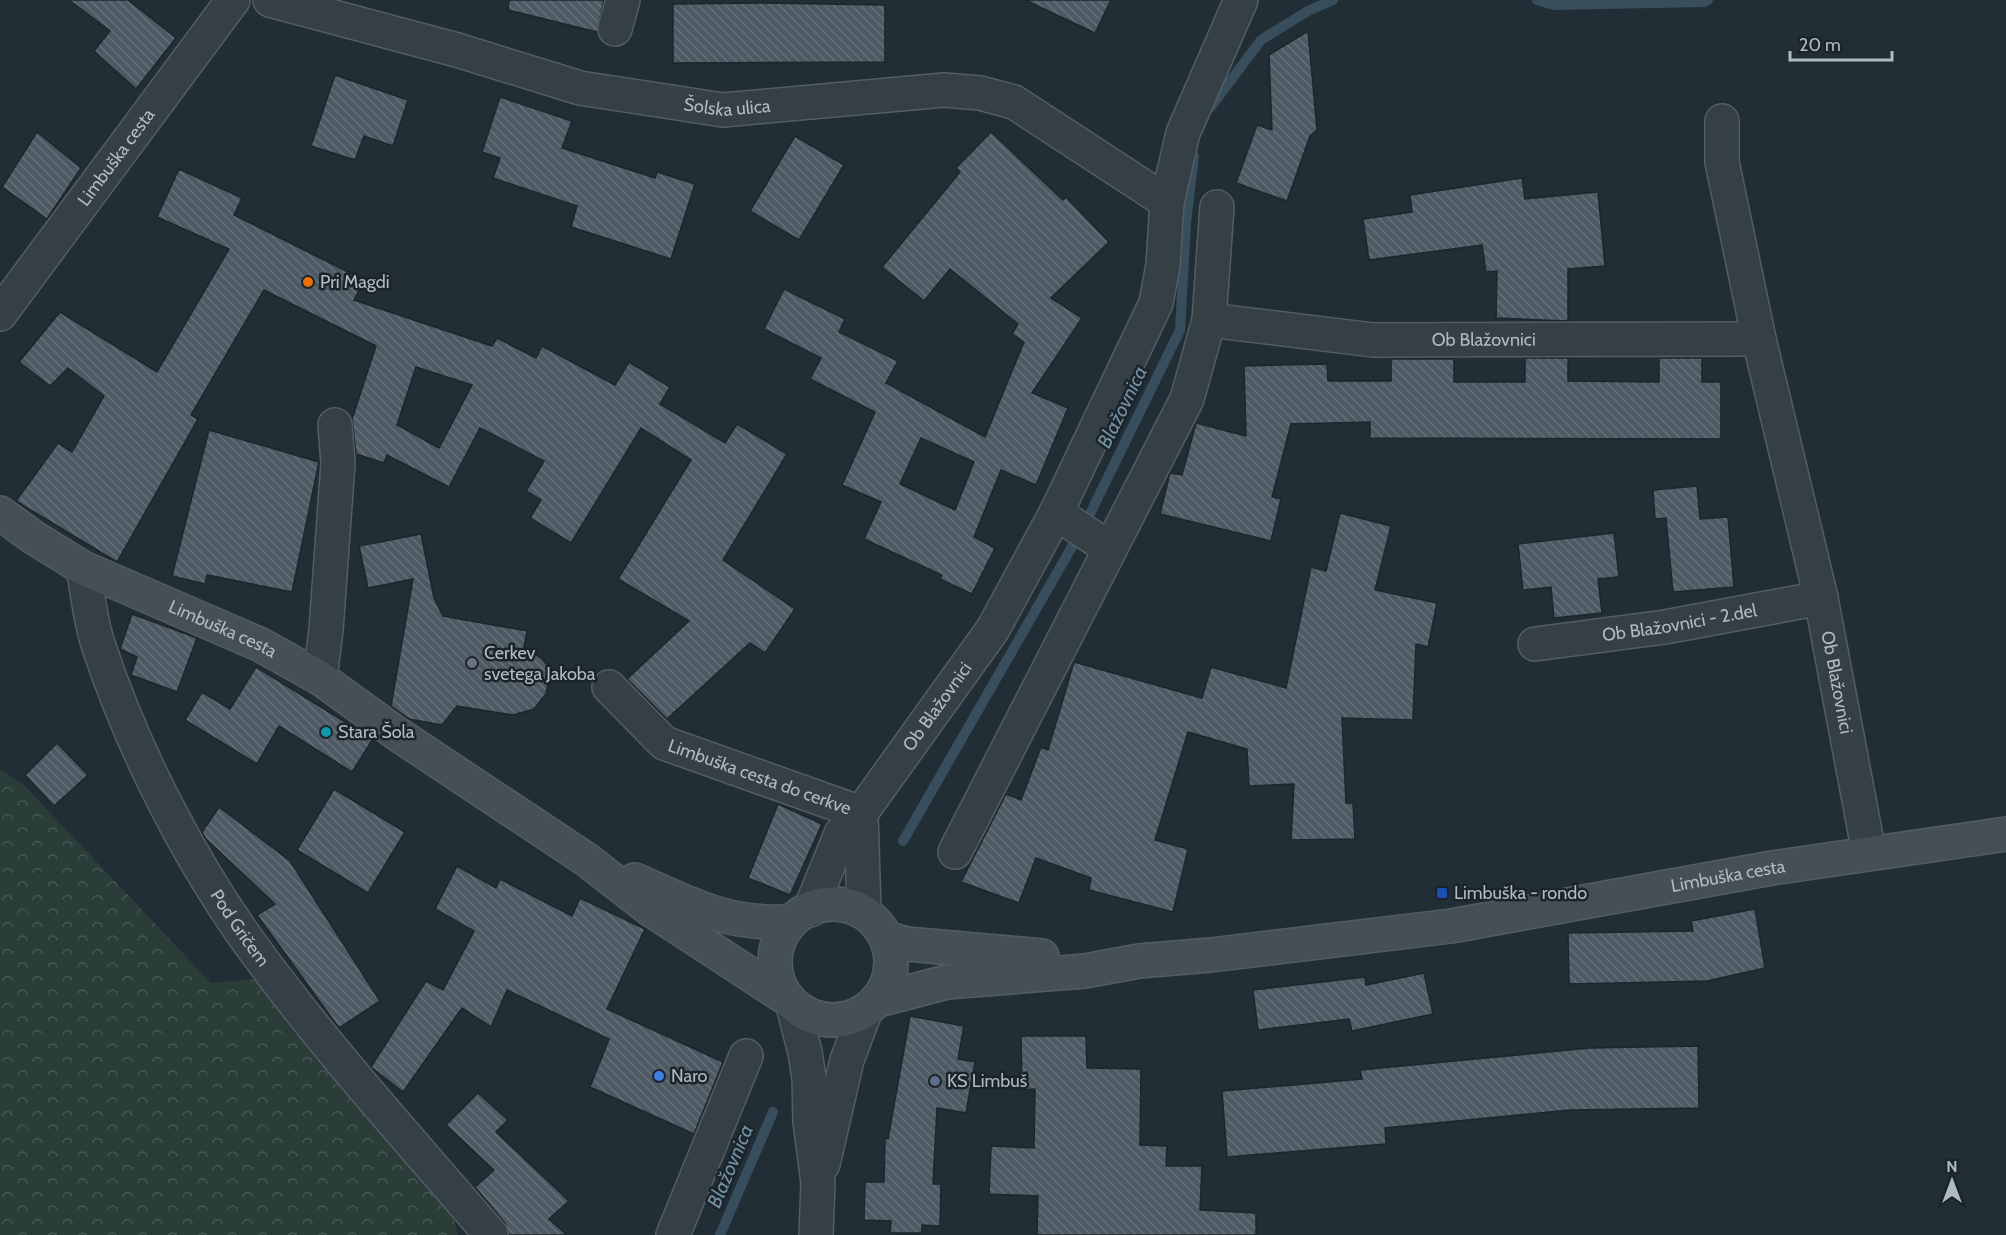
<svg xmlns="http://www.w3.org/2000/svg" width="2006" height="1235" viewBox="0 0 2006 1235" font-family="Cabin,sans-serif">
	<defs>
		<pattern id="forest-crowns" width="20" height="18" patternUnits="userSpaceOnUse" patternTransform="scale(1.5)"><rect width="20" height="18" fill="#2a3d39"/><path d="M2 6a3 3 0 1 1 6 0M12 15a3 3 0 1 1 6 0" fill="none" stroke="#465754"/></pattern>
		<pattern id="building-back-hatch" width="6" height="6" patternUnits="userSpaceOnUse" patternTransform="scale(1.5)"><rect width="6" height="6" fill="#4e5a63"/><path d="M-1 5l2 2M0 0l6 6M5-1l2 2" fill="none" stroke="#657078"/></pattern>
	</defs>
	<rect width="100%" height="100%" fill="#222e35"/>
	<polygon fill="url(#forest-crowns)" points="0,769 23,784 211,983 266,978 446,1188 458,1235 0,1235"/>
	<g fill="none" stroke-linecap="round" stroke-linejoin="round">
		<g stroke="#394e5d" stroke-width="10">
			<polyline points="1537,0 1554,5 1704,2 1708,0"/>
			<polyline points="1210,108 1261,40 1308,11 1333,0"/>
			<polyline points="903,841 1085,524 1180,330 1186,223 1194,156"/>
			<polyline points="720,1235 773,1112"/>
		</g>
	</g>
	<g fill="url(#building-back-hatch)" stroke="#1d262c" stroke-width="1.5" fill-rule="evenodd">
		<polygon points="69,0 128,0 176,38 136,89 94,51 110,31"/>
		<polygon points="509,0 604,0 597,32 508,10"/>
		<polygon points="1025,0 1111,0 1095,33"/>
		<polygon points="762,3 885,5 885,62 673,63 673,4"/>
		<polygon points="1308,31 1317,130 1310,136 1287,201 1236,183 1257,125 1272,130 1269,55"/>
		<polygon points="335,75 408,100 393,146 364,136 355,160 311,146"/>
		<polygon points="500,97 572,121 562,148 655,178 657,172 695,184 671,259 571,227 577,206 493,178 500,158 482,152"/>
		<polygon points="37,132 81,168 47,219 2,187"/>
		<path d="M991,132L1063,200L1066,197L1109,242L1051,298L1082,318L1032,393L1068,408L1036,485L1001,470L974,537L995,548L972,594L940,579L942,575L864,539L881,502L842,485L875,412L810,379L821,358L764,329L784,289L845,319L839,332L898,361L886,383L985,437L1024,342L1012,334L1018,324L950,269L924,301L882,267L960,172L956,168ZM921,438L974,462L955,510L900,484Z"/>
		<polygon points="795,136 844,165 799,240 750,211"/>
		<path d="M179,169L242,198L234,215L364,280L354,300L492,346L497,338L536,358L542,346L615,385L629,362L670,387L660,404L725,443L737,424L787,454L723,560L795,609L765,653L750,643L667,719L627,679L689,621L618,579L691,460L641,428L571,543L530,518L541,500L526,491L544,461L480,428L449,487L387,455L384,463L356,454L352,419L376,346L264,290L191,415L198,419L117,562L16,501L58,443L72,452L104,396L68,368L50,386L19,362L60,312L157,372L229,249L157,217ZM416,367L472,385L439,448L397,425Z"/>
		<polygon points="1522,178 1525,199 1598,192 1605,266 1568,269 1568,321 1496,318 1497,271 1486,272 1482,245 1369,260 1363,219 1412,212 1410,195"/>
		<polygon points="1525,358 1568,358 1568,381 1659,382 1659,358 1702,358 1702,382 1721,382 1721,439 1370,438 1370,422 1291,424 1272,497 1281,499 1271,541 1160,514 1170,473 1182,475 1196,423 1246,436 1244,366 1327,364 1328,381 1391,381 1391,359 1454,359 1454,382 1525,382"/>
		<polygon points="209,430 319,462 292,592 207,575 205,584 172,576"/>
		<polygon points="1697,486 1700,519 1728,517 1734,587 1673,592 1666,518 1655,519 1653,490"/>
		<polygon points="1340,513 1391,526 1375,590 1437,603 1428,647 1416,644 1413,720 1342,718 1346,803 1353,803 1355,839 1291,840 1294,784 1249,786 1247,749 1188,732 1155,840 1188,849 1173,912 1089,890 1091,878 1036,858 1019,903 961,882 1006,794 1021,800 1041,747 1048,750 1074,662 1202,698 1211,667 1286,688 1311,567 1326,571"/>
		<polygon points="1614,533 1619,577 1598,579 1602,613 1554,618 1551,587 1523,590 1518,544"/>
		<polygon points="421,534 434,598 443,616 527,631 524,647 541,658 551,669 546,694 534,709 513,715 457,706 442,725 409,719 391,706 413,579 368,588 359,546"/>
		<polygon points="132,614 197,638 177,692 131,675 137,657 120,649"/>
		<polygon points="256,667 373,739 352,772 279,726 257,764 185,720 202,692 230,709"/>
		<polygon points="57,743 88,775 54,806 25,775"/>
		<polygon points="334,789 405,832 368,893 297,850"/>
		<polygon points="778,804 822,824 790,895 748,878"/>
		<polygon points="219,807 290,861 380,1001 339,1028 257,915 275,904 206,839 202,832"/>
		<polygon points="457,866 496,888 500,879 572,916 580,898 645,929 607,1009 723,1062 694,1134 590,1087 609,1039 507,990 491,1027 462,1008 403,1092 371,1067 426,981 443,990 474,931 435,909"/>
		<polygon points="1755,909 1765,968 1707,981 1569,984 1568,933 1693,931 1691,921"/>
		<polygon points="1424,973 1433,1014 1352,1031 1349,1019 1258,1030 1253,990 1365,977 1366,985"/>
		<polygon points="910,1016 964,1026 958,1059 975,1062 966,1113 937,1108 933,1184 941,1184 940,1226 922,1225 922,1233 890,1233 891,1221 864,1220 865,1182 884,1182 885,1138 888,1139"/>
		<polygon points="1021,1036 1086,1036 1087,1068 1141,1069 1140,1145 1167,1146 1166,1166 1202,1166 1200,1210 1256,1213 1256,1235 1037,1235 1038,1196 989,1194 991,1146 1034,1148 1035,1089 1022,1090"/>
		<polygon points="1698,1046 1699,1108 1570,1110 1385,1128 1386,1144 1227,1157 1222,1091 1362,1079 1360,1070 1590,1048"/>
		<polygon points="478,1093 508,1120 496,1132 569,1201 549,1219 567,1235 509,1235 505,1223 475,1187 494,1170 446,1125"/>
	</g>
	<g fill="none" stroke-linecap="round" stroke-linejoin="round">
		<defs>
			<g id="minor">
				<path id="s1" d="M270,0L457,50L580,88L723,110L944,90L980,93L1014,102L1167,202"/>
				<polyline points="615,29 623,0"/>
				<path id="s2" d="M1722,121V162L1759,339L1821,598L1869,853"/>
				<path id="s3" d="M0,314L233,0"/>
				<path id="s4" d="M1209,320L1373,340L1759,339"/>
				<polyline points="1056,513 1109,548"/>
				<path id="s5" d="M83,568C88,593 90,620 98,644C133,751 194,870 262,960C333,1056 414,1145 491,1235"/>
				<path id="s6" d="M1535,644L1665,627L1821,598"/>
				<polyline points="320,678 326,630 338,463 335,425"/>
				<path id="s7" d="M609,687L664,743L861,813L841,834L810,910"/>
				<polyline points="955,852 1187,399 1209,320 1217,207"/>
				<path id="s8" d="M864,912L861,813L993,629L1056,513L1156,303L1163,265L1167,202L1183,133L1241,0"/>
				<polyline points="673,1235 746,1056"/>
			</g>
			<g id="tertiary">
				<polyline points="793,1006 805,1052 809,1078 810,1121 818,1183 816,1235"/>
				<polyline points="823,1164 847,1060 865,1012"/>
			</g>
			<g id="secondary">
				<path id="s9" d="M0,513L33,537L83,568L261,645L320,678L396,733L587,860L650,909L783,996"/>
				<path d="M635,880C693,905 725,925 790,922"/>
				<circle cx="833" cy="962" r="58"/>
				<polyline points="886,938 907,944 1042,956"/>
				<path id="s10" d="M878,1000L947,982L1085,971L1139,961L1211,955L1451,926L1772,868L2006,834"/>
			</g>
		</defs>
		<use href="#minor" stroke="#535d63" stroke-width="36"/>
		<use href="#tertiary" stroke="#535d63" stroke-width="36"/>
		<use href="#secondary" stroke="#535d63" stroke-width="36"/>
		<use href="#minor" stroke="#353f46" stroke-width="33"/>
		<use href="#tertiary" stroke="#353f46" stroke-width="33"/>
		<use href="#secondary" stroke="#444f58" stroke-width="33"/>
	</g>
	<circle fill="#e8710a" stroke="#1b242a" stroke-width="2" cx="308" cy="282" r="6"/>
	<circle fill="#6b7280" stroke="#1b242a" stroke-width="2" cx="472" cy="663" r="6"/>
	<circle fill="#0f9aa8" stroke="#1b242a" stroke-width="2" cx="326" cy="732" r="6"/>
	<rect fill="#1a4fb4" stroke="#1b242a" stroke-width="2" x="1436" y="887" width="12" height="12" rx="3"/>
	<circle fill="#3f7fe0" stroke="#1b242a" stroke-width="2" cx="659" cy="1076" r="6"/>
	<circle fill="#5c6f8a" stroke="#1b242a" stroke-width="2" cx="935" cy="1081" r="6"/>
	<g text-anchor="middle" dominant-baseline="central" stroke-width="5" stroke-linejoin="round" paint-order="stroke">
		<g font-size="18" fill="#b0bac2" stroke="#1b242a">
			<text stroke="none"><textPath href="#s1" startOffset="471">Šolska ulica</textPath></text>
			<text stroke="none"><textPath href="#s3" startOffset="195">Limbuška cesta</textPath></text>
			<text stroke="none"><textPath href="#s4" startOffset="276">Ob Blažovnici</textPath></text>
			<text stroke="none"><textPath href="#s6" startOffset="146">Ob Blažovnici - 2.del</textPath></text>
			<text stroke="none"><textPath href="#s9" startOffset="252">Limbuška cesta</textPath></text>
			<text stroke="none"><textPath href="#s2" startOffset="574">Ob Blažovnici</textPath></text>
			<text stroke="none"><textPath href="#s8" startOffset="230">Ob Blažovnici</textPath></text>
			<text stroke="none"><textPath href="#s7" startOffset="180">Limbuška cesta do cerkve</textPath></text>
			<text stroke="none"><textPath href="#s10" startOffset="860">Limbuška cesta</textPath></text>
			<text stroke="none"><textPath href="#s5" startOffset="396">Pod Gričem</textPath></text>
		</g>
		<g font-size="18" fill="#b0bac2" stroke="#1b242a" text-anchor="start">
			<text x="320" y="282">Pri Magdi</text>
			<text x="484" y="653">Cerkev<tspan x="484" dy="21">svetega Jakoba</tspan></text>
			<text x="338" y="732">Stara Šola</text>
			<text x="1454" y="893">Limbuška - rondo</text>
			<text x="671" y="1076">Naro</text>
			<text x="947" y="1081">KS Limbuš</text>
		</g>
		<g font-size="20" font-style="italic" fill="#7391a3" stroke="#1b242a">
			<text transform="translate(1122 407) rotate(-64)">Blažovnica</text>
			<text transform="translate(730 1166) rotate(-67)">Blažovnica</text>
		</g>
	</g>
	<g transform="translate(1952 1181)" stroke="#1b242a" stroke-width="4.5" paint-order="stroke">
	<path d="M0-4.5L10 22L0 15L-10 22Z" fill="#b0bac2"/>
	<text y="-9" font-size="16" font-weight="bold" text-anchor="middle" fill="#b0bac2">N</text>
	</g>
	<path d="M1790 51v9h102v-9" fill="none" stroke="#b0bac2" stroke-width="3"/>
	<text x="1799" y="51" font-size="18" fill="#b0bac2" stroke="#1b242a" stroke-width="4.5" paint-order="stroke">20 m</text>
</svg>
